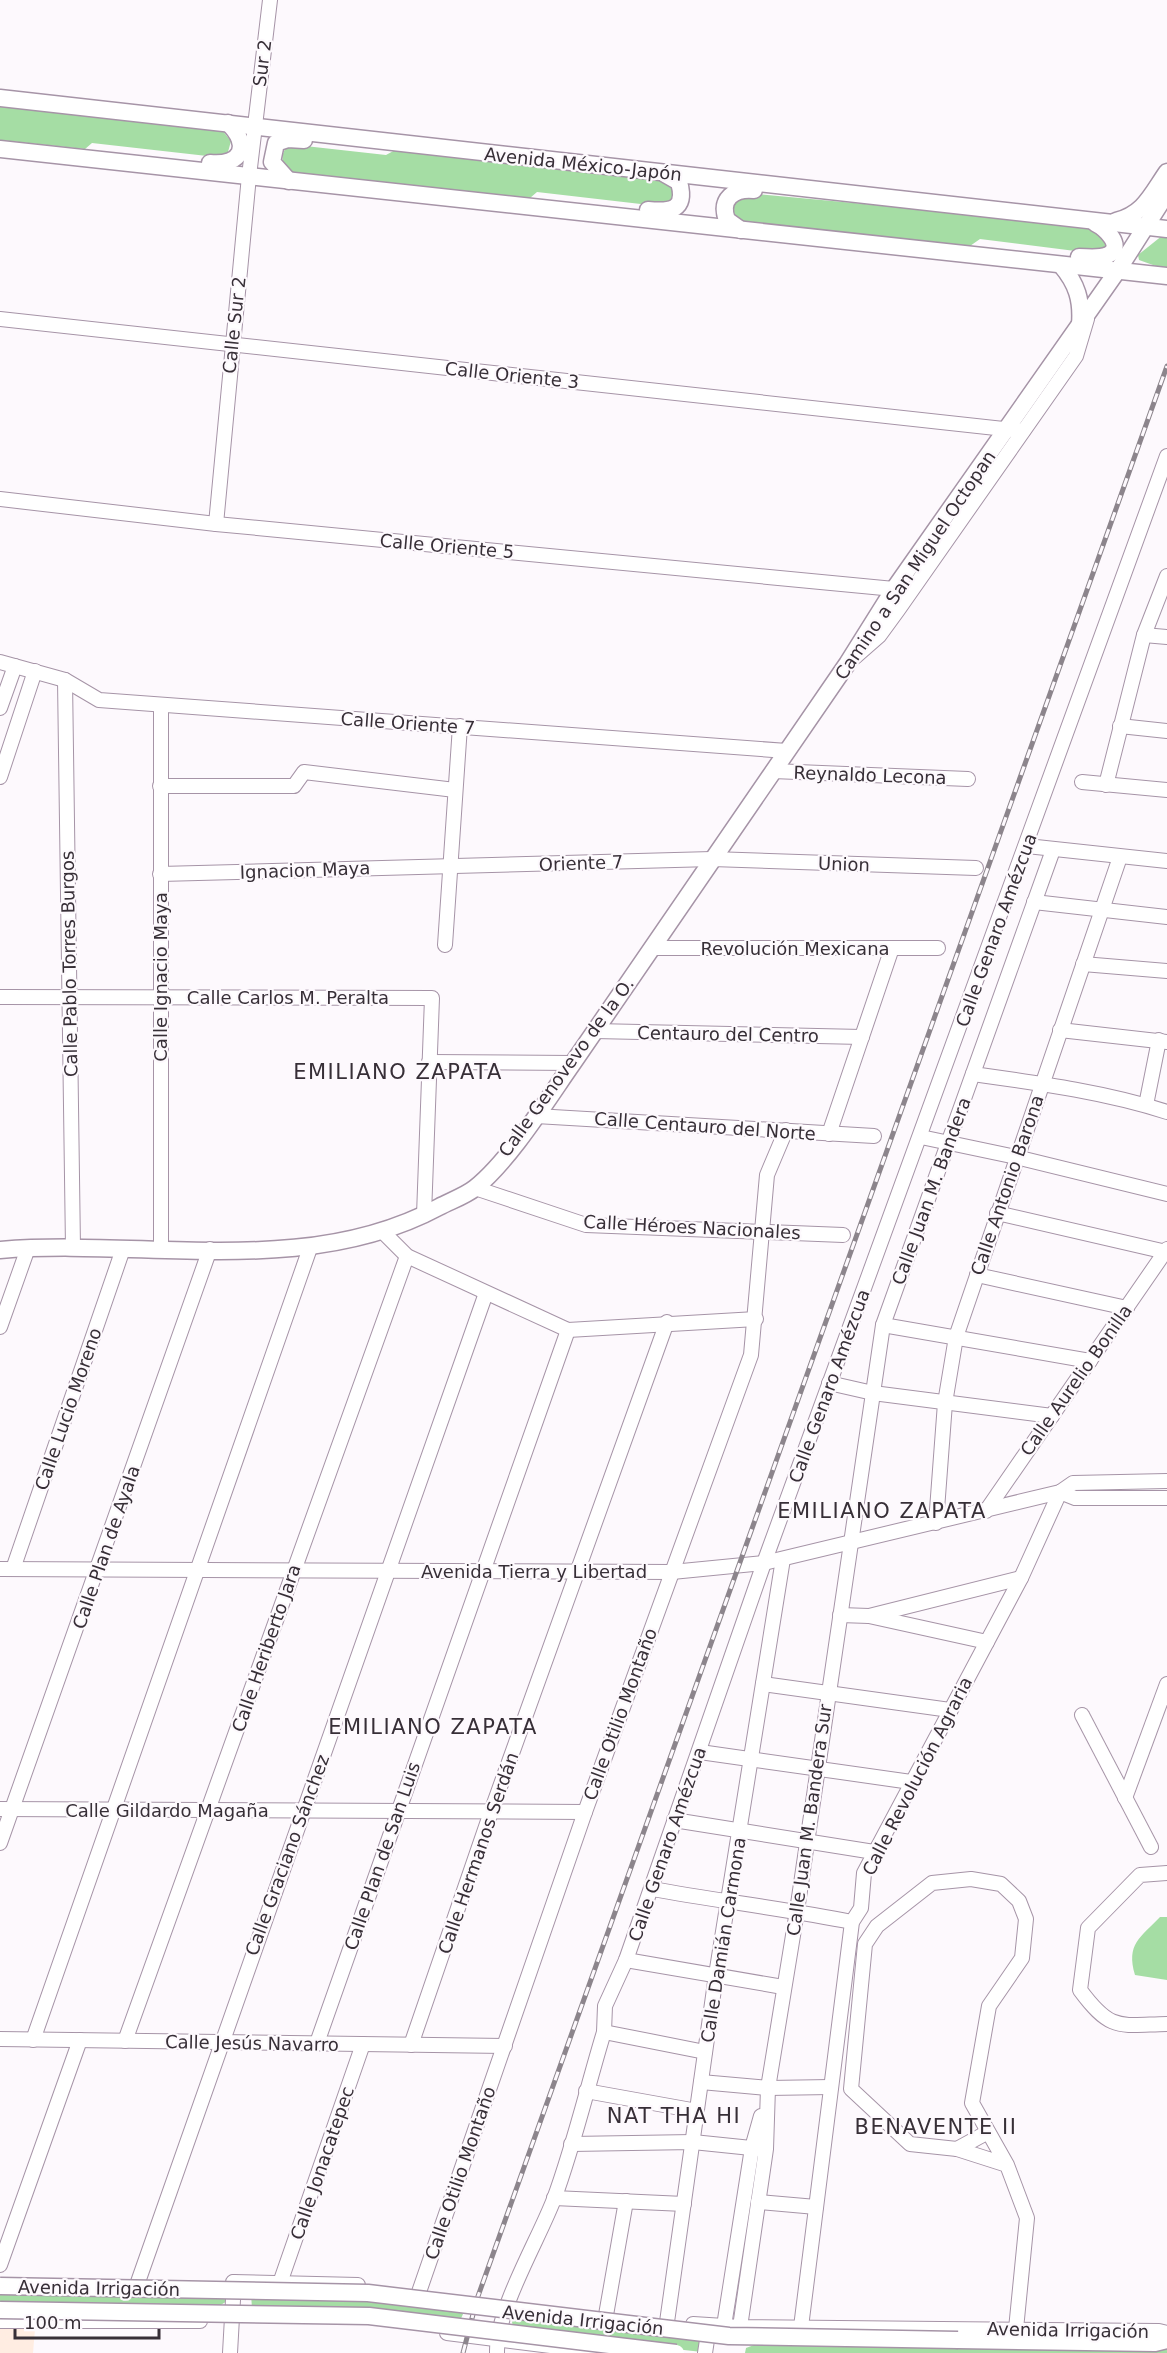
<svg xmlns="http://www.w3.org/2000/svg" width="1167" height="2353" viewBox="0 0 1167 2353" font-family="'DejaVu Sans',sans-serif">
	<rect width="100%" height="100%" fill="#fdf9fd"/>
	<polygon fill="#ffede2" points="0,2328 35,2329 33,2353 0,2353"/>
	<g fill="#a5dda4">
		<polygon points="0,105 222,130 231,141 228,152 216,157 92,143 85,149 0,140"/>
		<path d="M296,145L386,155L397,149L670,179L674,196L670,203L658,206L537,192L530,198L294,173C284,169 279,160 285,149Z"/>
		<polygon points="746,193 1090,225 1107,242 1108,249 1099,254 980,239 970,246 742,222 735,218 731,202"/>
		<polygon points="1163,235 1167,235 1167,270 1139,260 1138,255"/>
		<path d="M1160,1917H1167V1980L1135,1975C1126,1944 1140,1938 1160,1917Z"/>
		<polygon points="0,2288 221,2292 229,2300 219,2306 0,2308"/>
		<polygon points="251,2292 336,2294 461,2309 463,2314 459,2323 252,2310"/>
		<polygon points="517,2315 706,2336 702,2352 514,2331 512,2322"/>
		<polygon points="1167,2344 1167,2353 745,2353 746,2348 754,2345"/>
	</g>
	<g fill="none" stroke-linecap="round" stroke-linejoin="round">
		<defs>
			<g id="minor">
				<polyline points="0,319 1023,431"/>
				<polyline points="0,499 216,524 894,589"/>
				<polyline points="216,524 249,176 270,0"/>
				<polyline points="1144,635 1167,637"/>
				<polyline points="855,657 879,636 898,610 1076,356 1087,319"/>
				<polyline points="0,662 65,680 99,700 787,751"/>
				<polyline points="65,680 73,1248"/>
				<polyline points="0,708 15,666"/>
				<polyline points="1120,726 1167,731"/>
				<polyline points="773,771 968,779"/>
				<polyline points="0,777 35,671"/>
				<polyline points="1082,782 1167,790"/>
				<polyline points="1106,785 1144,635 1167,576"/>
				<polyline points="160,786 294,786 304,772 455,790"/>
				<polyline points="1027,846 1167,861"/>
				<polyline points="160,874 712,859 976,868"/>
				<polyline points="1034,902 1167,917"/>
				<polyline points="445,945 460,726"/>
				<polyline points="652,948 938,948"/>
				<polyline points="1083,964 1167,971"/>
				<polyline points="0,997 432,998 424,1215"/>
				<polyline points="1060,1030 1167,1042"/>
				<polyline points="595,1031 862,1037"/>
				<polyline points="429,1062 573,1063"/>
				<path d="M973,1074C1037,1083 1105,1092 1167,1112"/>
				<polyline points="1146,1105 1159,1040"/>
				<polyline points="536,1116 874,1136"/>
				<polyline points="829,1134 892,948"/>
				<polyline points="921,1137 1016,1157 1167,1194"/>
				<polyline points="475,1188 586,1225 843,1235"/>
				<polyline points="997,1213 1166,1252"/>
				<polyline points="383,1232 407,1256 568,1330 756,1319"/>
				<polyline points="161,1249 161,705"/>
				<polyline points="977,1275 1127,1308"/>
				<polyline points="883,1325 1090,1361"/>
				<polyline points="0,1327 28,1248"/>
				<polyline points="829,1383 873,1393 1052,1416"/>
				<polyline points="1060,1492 1075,1498 1167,1498"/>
				<polyline points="986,1511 1167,1249"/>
				<polyline points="936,1523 945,1403 956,1337 1120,857"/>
				<polyline points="0,1569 672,1572 764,1563 1060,1492 1073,1483 1167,1481"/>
				<polyline points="13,1569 123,1249"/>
				<polyline points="840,1615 869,1616 987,1642"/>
				<polyline points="869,1616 1021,1578"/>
				<polyline points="763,1684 950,1710"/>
				<polyline points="1082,1715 1151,1847"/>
				<polyline points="700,1752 911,1782"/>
				<polyline points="1125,1798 1167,1684"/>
				<polyline points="0,1809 585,1812"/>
				<polyline points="674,1820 874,1852"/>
				<polyline points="0,1843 210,1249"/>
				<path d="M1167,1873L1140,1875L1088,1928L1080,1990C1111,2032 1119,2025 1167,2024"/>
				<path d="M652,1889C719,1901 786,1909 852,1922"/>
				<polyline points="626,1960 783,1987"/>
				<polyline points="604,2032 705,2052"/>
				<polyline points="0,2039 505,2046"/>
				<polyline points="33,2040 310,1248"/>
				<polyline points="125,2041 407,1256"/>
				<polyline points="317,2043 568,1330"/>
				<polyline points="411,2045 491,1812 667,1322"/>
				<polyline points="701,2082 768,2088 831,2087"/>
				<polyline points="586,2091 697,2111"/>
				<polyline points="571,2144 693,2142 761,2149"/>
				<polyline points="957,2149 988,2132"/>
				<polyline points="1007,2165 957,2149 910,2144 851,2089 865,1944 877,1926 932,1883 971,1879 1001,1884 1019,1901 1026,1919 1022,1958 989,2006 972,2103 1007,2165 1027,2218 1016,2329"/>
				<polyline points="554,2198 684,2204"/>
				<polyline points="758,2202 816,2207"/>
				<polyline points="0,2265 80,2040"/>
				<polyline points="138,2282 486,1293"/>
				<polyline points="233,2282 358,2285"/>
				<polyline points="280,2283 363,2044"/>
				<polyline points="419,2292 585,1812 751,1355 767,1175 786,1130"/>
				<polyline points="606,2315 626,2201"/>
				<polyline points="0,2321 200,2321"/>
				<polyline points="667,2322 716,1975 783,1559"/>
				<polyline points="693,2324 740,2327 1159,2331 1167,2333"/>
				<polyline points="724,2326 752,2148 761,2116"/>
				<polyline points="702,2327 707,2340 705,2353"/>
				<polyline points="740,2327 766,2149 768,2088 797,1911 883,1325 1053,850"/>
				<polyline points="801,2327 852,1922 861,1908 864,1873 1021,1578 1060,1492"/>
				<polyline points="447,2333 606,2353"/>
				<polyline points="230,2353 234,2282"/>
				<path d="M497,2353C496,2310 538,2241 554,2199C574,2145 587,2088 604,2032L605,2006L626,1960L764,1563L1167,456"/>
			</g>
			<g id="major">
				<polyline points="0,98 1167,229"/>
				<polyline points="0,149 1167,276"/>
				<path d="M210,163C242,166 251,145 228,123"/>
				<polyline points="289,181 272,162 276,143 288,139 304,140"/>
				<path d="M648,210C670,212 687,211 679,182L665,174"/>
				<path d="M1116,221C1144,214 1151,195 1167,172"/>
				<path d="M741,230L727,220C719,199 734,188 754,190"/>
				<path d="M1079,257C1088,257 1099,259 1108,255C1125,246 1105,228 1095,223"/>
				<path d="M1061,265C1077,284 1082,300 1080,325"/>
				<path d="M0,1250C145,1238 305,1279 439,1207C450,1201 465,1196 475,1188C510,1160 547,1100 573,1063L847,664L894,589L1118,270L1167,193"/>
				<polyline points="958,2340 1155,2343 1167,2340"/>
			</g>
		</defs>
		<use href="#minor" stroke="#a694a7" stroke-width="16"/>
		<use href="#major" stroke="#a694a7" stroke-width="19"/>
		<use href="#minor" stroke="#fff" stroke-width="14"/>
		<use href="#major" stroke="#fff" stroke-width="16"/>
		<defs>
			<polyline id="rail" points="463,2353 477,2299 1167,366"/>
		</defs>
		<use href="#rail" stroke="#8c858c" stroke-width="5"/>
		<use href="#rail" stroke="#fdf9fd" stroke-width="3" stroke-dasharray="9" stroke-linecap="butt"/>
		<defs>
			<g id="major-bridge">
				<polyline points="0,2286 368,2293 729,2336 958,2340"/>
				<polyline points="0,2310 369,2316 676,2353"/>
			</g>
		</defs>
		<use href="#major-bridge" stroke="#a694a7" stroke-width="19" stroke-linecap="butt"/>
		<use href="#major-bridge" stroke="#fff" stroke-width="16"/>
	</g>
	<g text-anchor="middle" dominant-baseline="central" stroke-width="4.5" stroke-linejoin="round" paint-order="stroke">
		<g font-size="18" fill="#372f37" stroke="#fdf9fd">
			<text transform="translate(262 63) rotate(-83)">Sur 2</text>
			<text transform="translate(583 164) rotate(6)">Avenida México-Japón</text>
			<text transform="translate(234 325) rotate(-84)">Calle Sur 2</text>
			<text transform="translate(512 375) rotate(6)">Calle Oriente 3</text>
			<text transform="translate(447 546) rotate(5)">Calle Oriente 5</text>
			<text transform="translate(915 565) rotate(-56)">Camino a San Miguel Octopan</text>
			<text transform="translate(408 723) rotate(4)">Calle Oriente 7</text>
			<text transform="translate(870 775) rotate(2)">Reynaldo Lecona</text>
			<text transform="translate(581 863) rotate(-2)">Oriente 7</text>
			<text transform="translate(844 864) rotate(2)">Union</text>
			<text transform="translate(305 870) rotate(-2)">Ignacion Maya</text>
			<text transform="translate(996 930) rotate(-70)">Calle Genaro Amézcua</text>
			<text x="795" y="948">Revolución Mexicana</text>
			<text transform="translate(69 964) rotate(-91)">Calle Pablo Torres Burgos</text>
			<text transform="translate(160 977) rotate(-90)">Calle Ignacio Maya</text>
			<text x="288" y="997">Calle Carlos M. Peralta</text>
			<text transform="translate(728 1034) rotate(1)">Centauro del Centro</text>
			<text transform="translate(566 1067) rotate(-54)">Calle Genovevo de la O.</text>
			<text transform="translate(705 1126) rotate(4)">Calle Centauro del Norte</text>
			<text transform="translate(1007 1185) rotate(-71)">Calle Antonio Barona</text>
			<text transform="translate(931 1191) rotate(-70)">Calle Juan M. Bandera</text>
			<text transform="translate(692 1227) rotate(3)">Calle Héroes Nacionales</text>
			<text transform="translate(1076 1380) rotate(-55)">Calle Aurelio Bonilla</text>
			<text transform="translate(829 1386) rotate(-70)">Calle Genaro Amézcua</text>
			<text transform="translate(68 1409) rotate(-71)">Calle Lucio Moreno</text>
			<text transform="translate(106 1547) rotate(-71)">Calle Plan de Ayala</text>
			<text x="534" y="1571">Avenida Tierra y Libertad</text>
			<text transform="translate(266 1648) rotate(-71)">Calle Heriberto Jara</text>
			<text transform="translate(620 1714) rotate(-70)">Calle Otilio Montaño</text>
			<text transform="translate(917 1776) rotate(-63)">Calle Revolución Agraria</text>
			<text x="167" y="1810">Calle Gildardo Magaña</text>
			<text transform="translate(809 1820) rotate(-82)">Calle Juan M. Bandera Sur</text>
			<text transform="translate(667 1844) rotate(-71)">Calle Genaro Amézcua</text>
			<text transform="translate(478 1853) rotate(-71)">Calle Hermanos Serdán</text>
			<text transform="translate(287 1855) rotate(-70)">Calle Graciano Sánchez</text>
			<text transform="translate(382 1856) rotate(-71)">Calle Plan de San Luis</text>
			<text transform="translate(723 1940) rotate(-81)">Calle Damián Carmona</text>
			<text transform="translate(252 2043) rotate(1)">Calle Jesús Navarro</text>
			<text transform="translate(322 2163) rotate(-71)">Calle Jonacatepec</text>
			<text transform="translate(460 2173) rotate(-71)">Calle Otilio Montaño</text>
			<text transform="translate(99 2288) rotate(1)">Avenida Irrigación</text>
			<text transform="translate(583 2320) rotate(6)">Avenida Irrigación</text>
			<text transform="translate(1068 2330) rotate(1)">Avenida Irrigación</text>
		</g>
		<g font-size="21" letter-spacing="1.5" fill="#372f37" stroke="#fdf9fd">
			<text x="398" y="1072">EMILIANO ZAPATA</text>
			<text x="882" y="1511">EMILIANO ZAPATA</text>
			<text x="433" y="1727">EMILIANO ZAPATA</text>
			<text x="674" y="2116">NAT THA HI</text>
			<text x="936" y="2127">BENAVENTE II</text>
		</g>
	</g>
	<path d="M15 2329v9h144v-9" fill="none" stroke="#372f37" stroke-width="3"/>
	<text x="24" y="2329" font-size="18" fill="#372f37" stroke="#fdf9fd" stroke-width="4.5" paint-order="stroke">100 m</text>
</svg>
